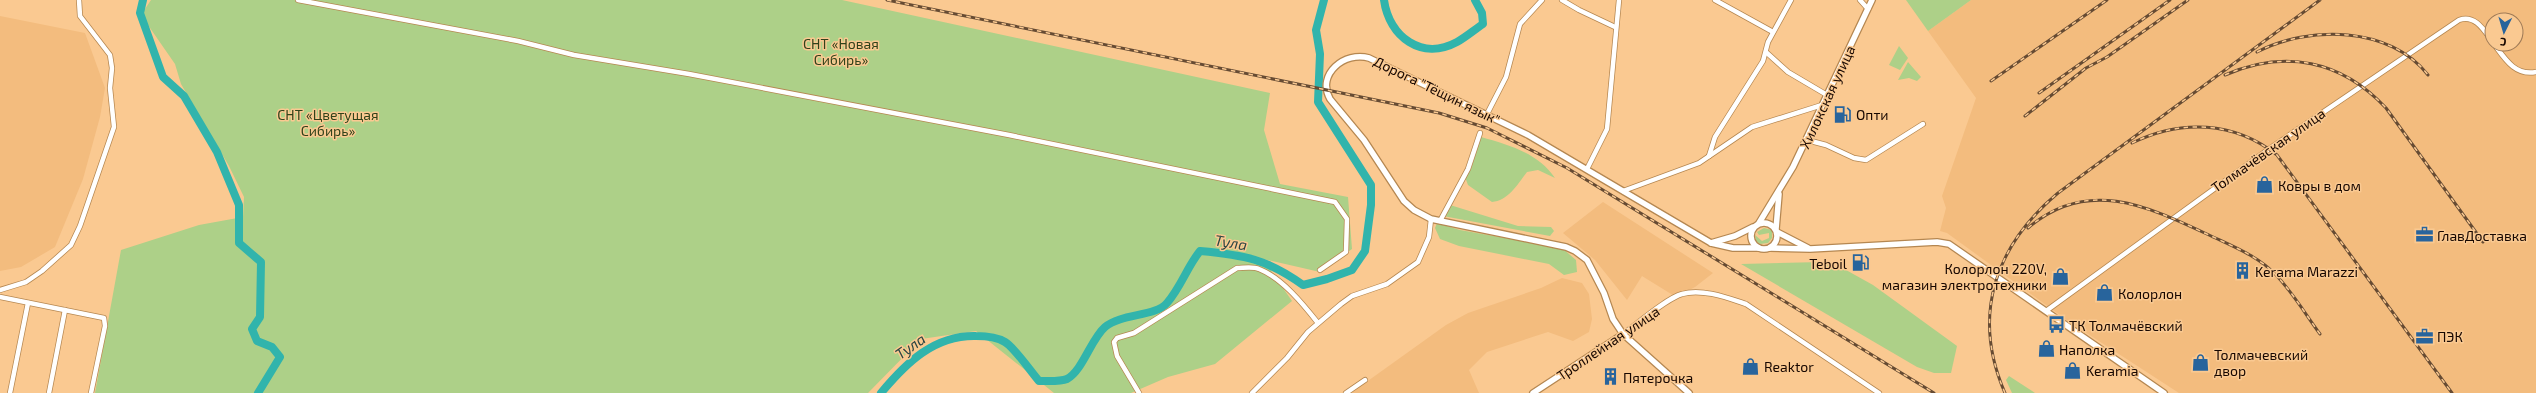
<svg xmlns="http://www.w3.org/2000/svg" width="2536" height="393" viewBox="0 0 2536 393" font-family="'Exo 2',sans-serif">
	<rect width="100%" height="100%" fill="#fac991"/>
	<g fill="#f3bc7e" fill-rule="evenodd">
		<path d="M1971,0H2536V393H2179L2068,321L1947,233L1940,231L1946,208L1942,196L1976,98L1928,31ZM2492,20H2516V44H2492Z"/>
		<polygon points="0,16 85,33 105,88 100,117 83,179 55,247 21,267 0,271"/>
		<polygon points="1603,202 1713,273 1695,287 1676,297 1642,276 1627,300 1595,260 1563,233"/>
		<polygon points="1562,278 1582,283 1589,294 1592,319 1589,332 1573,341 1548,332 1487,352 1469,370 1479,393 1351,393 1446,325 1468,313 1541,288"/>
	</g>
	<g fill="#add088">
		<polygon points="151,0 842,0 1270,93 1264,130 1280,184 1348,197 1352,249 1320,272 1263,259 1292,301 1215,364 1168,377 1131,393 1054,393 976,331 921,339 868,393 95,393 121,250 199,225 243,217 244,197 229,166 181,84 175,64 141,15"/>
		<polygon points="1906,0 1971,0 1928,31"/>
		<polygon points="1899,46 1908,58 1900,70 1889,65"/>
		<polygon points="1908,62 1921,77 1917,81 1909,78 1898,80"/>
		<path d="M1481,137C1509,145 1538,153 1555,178L1538,170L1527,172C1518,184 1508,201 1492,202L1468,185L1465,177L1471,169Z"/>
		<polygon points="1450,205 1518,226 1551,227 1554,231 1550,236 1443,216"/>
		<polygon points="1437,223 1460,230 1562,248 1576,260 1577,272 1564,275 1549,264 1459,246 1440,239 1435,228"/>
		<polygon points="1764,228 1772,230 1772,238 1768,243 1760,244 1756,241 1755,235 1762,241 1769,238 1769,233 1759,235 1757,232"/>
		<polygon points="1822,262 1846,270 1873,285 1957,346 1951,373 1934,373 1917,367 1741,264"/>
		<polygon points="2009,376 2035,393 2012,393 2006,380"/>
	</g>
	<g fill="none" stroke-linecap="round" stroke-linejoin="round">
		<g stroke="#31b4ac" stroke-width="8">
			<polyline points="143,0 140,13 163,77 184,96 217,152 239,205 239,243 261,262 260,317 252,329 257,341 272,347 280,357 258,393"/>
			<path d="M1384,0C1389,37 1422,61 1457,42C1466,37 1474,30 1483,24L1482,13L1475,0"/>
			<path d="M881,393C906,363 934,335 976,336C985,336 997,337 1005,342C1015,348 1031,372 1039,381C1047,381 1060,382 1067,379C1083,370 1091,339 1105,327C1122,313 1155,317 1167,303C1181,287 1187,267 1200,251C1244,255 1267,259 1303,285L1327,279L1352,270L1365,251L1371,205V185L1318,102L1320,54L1316,30L1324,0"/>
		</g>
		<defs>
			<g id="minor">
				<polyline points="298,0 518,41 574,55 689,74 1009,135 1335,202 1347,219 1346,252 1320,270"/>
				<polyline points="1562,0 1579,10 1615,27"/>
				<polyline points="1715,0 1773,32"/>
				<polyline points="1860,0 1868,9"/>
				<path d="M2494,44C2505,59 2515,76 2536,72"/>
				<polyline points="1767,53 1788,72 1827,95"/>
				<polyline points="1487,114 1506,77 1520,24 1542,0"/>
				<polyline points="1807,140 1826,145 1854,158 1866,160 1923,124"/>
				<polyline points="1709,156 1715,137 1763,61 1768,42 1791,0"/>
				<polyline points="1587,169 1607,129 1619,0"/>
				<polyline points="1623,191 1699,163 1752,127 1822,105"/>
				<polyline points="1440,221 1468,169 1480,133"/>
				<polyline points="0,290 26,282 42,271 71,245 80,226 114,127 110,88 112,68 110,55 80,16 79,0"/>
				<polyline points="0,297 104,318 105,326 91,393"/>
				<path d="M2046,311L2269,149L2459,20C2475,14 2484,30 2492,41"/>
				<path d="M1623,334C1637,324 1667,298 1682,294C1702,288 1728,298 1746,304L1879,393"/>
				<polyline points="10,393 28,303"/>
				<polyline points="49,393 65,310"/>
				<path d="M1139,393L1117,356L1114,342L1117,338L1134,333L1237,268C1243,268 1253,266 1259,269C1282,278 1303,304 1318,323"/>
				<polyline points="1252,393 1287,358 1308,332 1341,304 1352,296 1387,284 1418,262 1429,237 1431,219"/>
				<polyline points="1346,393 1365,380"/>
			</g>
			<g id="major">
				<circle cx="1764" cy="236" r="13"/>
				<polyline points="1759,223 1793,167 1872,0"/>
				<polyline points="1776,229 1779,194"/>
				<polyline points="1777,232 1808,248"/>
				<polyline points="1711,243 1735,236 1753,227"/>
				<polyline points="1770,248 1810,249 1937,242 1949,244 2164,393"/>
				<polyline points="1533,393 1623,334"/>
				<path d="M1689,393L1623,334L1613,319L1604,293L1587,260L1575,251L1566,247L1431,219L1414,210L1404,201L1364,140L1330,99C1316,74 1345,51 1369,58L1528,135L1711,243L1733,248H1759"/>
			</g>
		</defs>
		<use href="#minor" stroke="#b58751" stroke-width="6"/>
		<use href="#major" stroke="#b58751" stroke-width="8"/>
		<use href="#minor" stroke="#fff" stroke-width="4.5"/>
		<use href="#major" stroke="#fff" stroke-width="5.5"/>
		<defs>
			<g id="rail">
				<polyline points="887,0 1439,113 1487,128 1567,168 1934,393"/>
				<path d="M2257,52C2309,25 2390,26 2428,75"/>
				<path d="M2225,75C2285,49 2341,60 2386,108L2483,242"/>
				<polyline points="1991,81 2107,0"/>
				<polyline points="2039,93 2170,0"/>
				<polyline points="2025,116 2086,68 2107,57 2188,0"/>
				<path d="M2132,143C2181,119 2234,121 2277,155L2452,393"/>
				<path d="M2028,228C2087,177 2147,206 2209,235C2232,246 2258,256 2276,275C2293,293 2306,315 2320,334"/>
				<path d="M2005,393C1971,315 1995,246 2058,193L2320,0"/>
			</g>
		</defs>
		<use href="#rail" stroke="#664b33" stroke-width="3"/>
		<use href="#rail" stroke="#fac991" stroke-width="1.5" stroke-dasharray="4.5" stroke-linecap="butt"/>
	</g>
	<defs>
		<symbol id="fuel-bare" viewBox="-9 -9 18 18"><path d="M-5.5-6h7V0h2V4h1.3V-2.5L3-4.5l.8-.8L6-3V5H2.5V1h-1V6h-7ZM-4.2-4.7v3.2H.2V-4.7Z" fill="#28649c" stroke="#fac991" stroke-width="2.5" paint-order="stroke"/></symbol>
		<symbol id="shop-bare" viewBox="-9 -9 18 18"><path d="M-5-2.5h2.3a2.7 3.5 0 0 1 5.4 0H5L5.5 6h-11ZM-1.5-2.5h3a1.5 2.3 0 0 0-3 0Z" fill="#28649c" stroke="#fac991" stroke-width="2.5" paint-order="stroke"/></symbol>
		<symbol id="office-bare" viewBox="-9 -9 18 18"><path d="M-6-3h4V-5.5h4V-3h4V5H-6ZM-1-4.5V-3h2v-1.5ZM-6 0V1H6V0Z" fill="#28649c" stroke="#fac991" stroke-width="2.5" paint-order="stroke"/></symbol>
		<symbol id="building-bare" viewBox="-9 -9 18 18"><path d="M-4-6H4V6H1V3H-1V6H-4ZM-2.5-4.3h1.7v1.8h-1.7ZM.8-4.3h1.7v1.8H.8ZM-2.5-1h1.7V.8h-1.7ZM.8-1h1.7V.8H.8Z" fill="#28649c" stroke="#fac991" stroke-width="2.5" paint-order="stroke"/></symbol>
		<symbol id="bus-bare" viewBox="-9 -9 18 18"><path d="M-5-6H5V4H4V6H2V4H-2V6H-4V4H-5ZM-3.5-4V0h7V-4ZM-3.5 1.2v1.5H-2V1.2ZM2 1.2v1.5H3.5V1.2Z" fill="#28649c" stroke="#fac991" stroke-width="2.5" paint-order="stroke"/></symbol>
	</defs>
	<g fill-rule="evenodd">
		<use href="#fuel-bare" x="1830" y="102" width="25" height="25"/>
		<use href="#shop-bare" x="2252" y="172" width="25" height="25"/>
		<use href="#office-bare" x="2412" y="222" width="25" height="25"/>
		<use href="#fuel-bare" x="1848" y="250" width="25" height="25"/>
		<use href="#building-bare" x="2230" y="258" width="25" height="25"/>
		<use href="#shop-bare" x="2048" y="264" width="25" height="25"/>
		<use href="#shop-bare" x="2092" y="280" width="25" height="25"/>
		<use href="#bus-bare" x="2044" y="312" width="25" height="25"/>
		<use href="#office-bare" x="2412" y="324" width="25" height="25"/>
		<use href="#shop-bare" x="2034" y="336" width="25" height="25"/>
		<use href="#shop-bare" x="2188" y="350" width="25" height="25"/>
		<use href="#shop-bare" x="1738" y="354" width="25" height="25"/>
		<use href="#shop-bare" x="2060" y="358" width="25" height="25"/>
		<use href="#building-bare" x="1598" y="364" width="25" height="25"/>
	</g>
	<g text-anchor="middle" dominant-baseline="central" stroke-width="3" stroke-linejoin="round" paint-order="stroke">
		<g font-size="14" fill="#30421a" stroke="#fac991">
			<text x="841" y="43">СНТ «Новая<tspan x="841" dy="16">Сибирь»</tspan></text>
			<text x="328" y="114">СНТ «Цветущая<tspan x="328" dy="16">Сибирь»</tspan></text>
		</g>
		<g font-size="14" fill="#170700" stroke="#fac991">
			<text transform="translate(1437 90) rotate(26)">Дорога "Тёщин язык"</text>
			<text transform="translate(1827 97) rotate(-65)">Хилокская улица</text>
			<text transform="translate(2268 150) rotate(-35)">Толмачёвская улица</text>
			<text transform="translate(1608 343) rotate(-34)">Троллейная улица</text>
		</g>
		<g font-size="14" fill="#170700" stroke="#fac991" text-anchor="start">
			<text x="1856" y="114">Опти</text>
			<text x="2278" y="185">Ковры в дом</text>
			<text x="2437" y="235">ГлавДоставка</text>
			<text x="1847" y="263" text-anchor="end">Teboil</text>
			<text x="2047" y="268" text-anchor="end">Колорлон 220V,<tspan x="2047" dy="16">магазин электротехники</tspan></text>
			<text x="2255" y="271">Kerama Marazzi</text>
			<text x="2118" y="293">Колорлон</text>
			<text x="2069" y="325">ТК Толмачёвский</text>
			<text x="2437" y="336">ПЭК</text>
			<text x="2059" y="349">Наполка</text>
			<text x="2214" y="354">Толмачевский<tspan x="2214" dy="16">двор</tspan></text>
			<text x="1764" y="366">Reaktor</text>
			<text x="2086" y="370">Keramia</text>
			<text x="1623" y="377">Пятерочка</text>
		</g>
		<g font-size="15" font-style="italic" fill="#2a4543" stroke="#fac991">
			<text transform="translate(1231 242) rotate(9)">Тула</text>
			<text transform="translate(910 346) rotate(-35)">Тула</text>
		</g>
	</g>
	<g transform="translate(2504 32) rotate(185)"><circle r="19" fill="#fac991" stroke="#9f7b57"/>
	<path d="M0-3L7 15L0 10L-7 15Z" fill="#28649c"/>
	<text y="-6" font-size="11" font-weight="bold" text-anchor="middle" fill="#170700">С</text>
	</g>
</svg>
